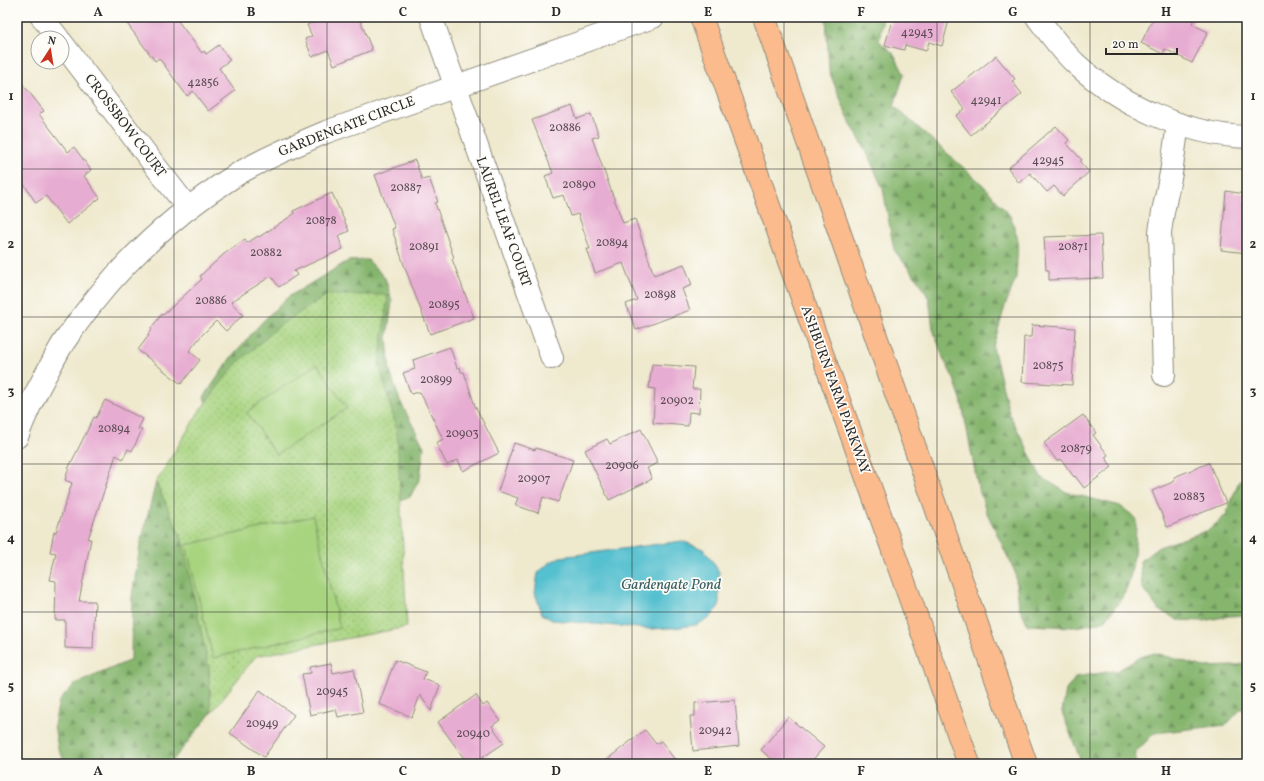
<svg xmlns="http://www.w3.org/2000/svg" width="1264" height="781" viewBox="0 0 1264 781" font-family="Vollkorn,serif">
	<defs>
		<pattern id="forest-firs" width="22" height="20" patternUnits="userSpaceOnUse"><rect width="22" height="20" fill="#86b66e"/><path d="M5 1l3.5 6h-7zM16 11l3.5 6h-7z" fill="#6e945b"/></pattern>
		<pattern id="park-dots" width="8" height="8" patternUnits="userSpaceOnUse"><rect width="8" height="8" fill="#a8d480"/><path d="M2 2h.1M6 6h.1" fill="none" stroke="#91b66f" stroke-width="1.8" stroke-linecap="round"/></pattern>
	</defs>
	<rect width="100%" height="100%" fill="#fdfcf7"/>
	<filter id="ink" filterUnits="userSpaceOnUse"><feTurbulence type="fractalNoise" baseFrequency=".025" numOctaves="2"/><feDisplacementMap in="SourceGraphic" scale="8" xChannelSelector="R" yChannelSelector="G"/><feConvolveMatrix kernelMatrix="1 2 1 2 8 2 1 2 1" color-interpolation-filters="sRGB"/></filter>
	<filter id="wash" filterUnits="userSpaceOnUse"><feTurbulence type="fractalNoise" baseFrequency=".012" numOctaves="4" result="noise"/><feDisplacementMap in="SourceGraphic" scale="16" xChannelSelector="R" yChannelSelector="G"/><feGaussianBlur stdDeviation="0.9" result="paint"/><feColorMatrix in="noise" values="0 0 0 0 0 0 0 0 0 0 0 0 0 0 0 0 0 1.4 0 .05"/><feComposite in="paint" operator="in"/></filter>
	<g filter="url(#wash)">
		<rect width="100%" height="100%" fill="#efe9ce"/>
		<g fill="url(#forest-firs)" stroke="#58704c">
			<path d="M826,17H883L879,41L894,54L904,74L894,106L983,185L1011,217L1018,240L1016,278L1005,306L993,347L1009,413L1041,477L1066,492L1120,506L1136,518C1136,538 1134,573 1125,592C1120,602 1111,613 1103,622L1075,627L1028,625L1019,606L1015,572L987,513L978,487L961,399L954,379L944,360L933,329L929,299L921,284L894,250L883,189L866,151L849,120L829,71Z"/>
			<polygon points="368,260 385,278 392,301 387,338 390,372 400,401 424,447 420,478 410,497 388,504 210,414 204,397 232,356 264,320 288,297 348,261"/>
			<polygon points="174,461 209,669 211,713 170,764 66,764 58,748 54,725 59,701 75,684 131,660 132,597 140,546 156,482"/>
			<polygon points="1239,481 1247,482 1247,615 1229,616 1203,621 1178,620 1158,609 1142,587 1140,561 1159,547 1209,530 1226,515"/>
			<polygon points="1155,653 1204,667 1233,666 1247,663 1247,707 1240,710 1226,725 1154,733 1136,752 1135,764 1082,764 1062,712 1066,690 1076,677 1119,670 1140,657"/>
		</g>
		<polygon fill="url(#park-dots)" stroke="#6a8056" points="327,295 388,295 379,364 397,431 407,627 256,656 211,713 209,669 182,539 156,482 200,410 236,364 279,326"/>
		<g fill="#a8d480" stroke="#6a8056">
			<polygon points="317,364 347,408 276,455 247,412"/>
			<polygon points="313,516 340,628 213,658 186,545"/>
		</g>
		<polygon fill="#54c0cf" stroke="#40767d" points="682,541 703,549 711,559 719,572 719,606 710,618 696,625 673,628 649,629 552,620 542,614 535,593 538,573 549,563 560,557"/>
		<g id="blocks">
			<g fill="#e7acd1">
				<polygon points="122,17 175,17 202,53 204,51 206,54 219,45 230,60 219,68 235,91 208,111 193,91 187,96 159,58 155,61"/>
				<polygon points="315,17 359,17 372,50 334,65 328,50 312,57 305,39 312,36 307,25 316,21"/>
				<polygon points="893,17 950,17 942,46 929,42 926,51 905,45 904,50 885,45"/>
				<polygon points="1154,17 1195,17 1192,24 1208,32 1192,63 1165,49 1163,54 1141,43"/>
				<polygon points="996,56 1015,79 1012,81 1022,94 971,135 956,116 965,109 951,92"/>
				<polygon points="17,77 44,111 39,114 68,152 74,147 91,170 84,176 100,198 67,224 46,196 36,203 17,173"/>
				<polygon points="572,106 577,119 591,114 599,136 592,138 623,223 635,219 654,275 684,264 692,285 682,289 690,310 636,330 626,304 637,300 623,263 595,273 587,249 590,249 578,214 571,216 564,195 553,198 545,176 553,173 532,120"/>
				<polygon points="1056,126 1069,140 1066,143 1082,160 1080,162 1089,172 1063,196 1054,186 1047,192 1030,173 1019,183 1008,168"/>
				<polygon points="415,160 422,180 429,178 438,202 435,203 454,258 452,259 474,318 430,334 404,265 392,229 395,228 375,175"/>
				<polygon points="1226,191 1245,194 1244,201 1247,201 1247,253 1221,250"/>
				<polygon points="332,193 349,231 338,236 343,249 294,271 297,275 279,287 271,276 231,302 243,315 226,331 216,321 202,335 189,351 200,360 181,384 138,350 149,335 148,334 152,329 151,328 162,314 163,315 202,279 200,276 224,254 245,239 247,243 258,236 259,237 294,214 293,211"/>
				<polygon points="1101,235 1103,278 1049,280 1049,270 1046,270 1044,237"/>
				<polygon points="1032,325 1075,328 1072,385 1022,382 1024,337 1031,337"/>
				<polygon points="450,347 457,368 460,367 461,372 464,372 475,406 499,453 463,471 458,460 447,465 436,443 443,439 420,392 411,394 403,373 415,369 413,360"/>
				<polygon points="652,364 694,367 692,389 700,389 699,413 689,412 688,426 653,423 655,389 649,388"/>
				<polygon points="105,400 143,419 138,429 142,430 132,451 128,449 123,459 116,455 88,539 91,539 79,601 95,601 93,649 65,648 65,620 55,620 56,581 50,580 56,553 50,552 54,532 56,532 72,483 65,480 69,467 94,417 96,418"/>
				<polygon points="1083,415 1096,433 1093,435 1108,455 1105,457 1112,467 1084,488 1075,476 1074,477 1061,459 1057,461 1044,443"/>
				<polygon points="641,429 658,463 647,468 652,479 609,500 585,450 607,439 610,444"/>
				<polygon points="514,443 535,450 536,448 573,460 558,502 543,497 538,513 515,505 518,498 498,491"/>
				<polygon points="1209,463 1226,503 1167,527 1152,491 1175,481 1174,477"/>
				<polygon points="395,660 426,672 423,679 440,685 431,711 420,695 412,717 379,704"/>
				<polygon points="331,663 333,673 354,669 363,712 338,717 336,709 310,715 302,674 311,673 310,667"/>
				<polygon points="260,690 294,715 264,757 230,733"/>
				<polygon points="476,695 483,706 487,703 500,720 492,726 504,743 473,764 468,764 438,722"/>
				<polygon points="735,700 739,746 693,751 690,716 695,716 695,703"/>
				<polygon points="788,717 824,747 809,764 778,764 761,750"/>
				<polygon points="645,730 656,744 661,741 678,764 601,764"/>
			</g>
		</g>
	</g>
	<g filter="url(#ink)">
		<use href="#blocks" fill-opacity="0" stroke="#8d8a7c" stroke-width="1"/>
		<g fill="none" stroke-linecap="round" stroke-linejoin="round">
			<defs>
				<g id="street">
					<polyline points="42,17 58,38"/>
					<polyline points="431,17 552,358"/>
					<path d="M1037,17C1049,33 1062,51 1076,64C1121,105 1186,135 1247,137"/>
					<polyline points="62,43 153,163 188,208"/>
					<polyline points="1164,375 1160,232 1163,212 1171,173 1178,124"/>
					<path d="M17,437C25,415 35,394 46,374C52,364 57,352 64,342C109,275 167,218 236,175C264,158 296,145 326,132L653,17"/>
				</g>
				<g id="primary">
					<polyline points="701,17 891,545 969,764"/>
					<polyline points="764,17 1026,764"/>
				</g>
			</defs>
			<use href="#street" stroke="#8d8a7c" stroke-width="24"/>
			<use href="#primary" stroke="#8d8a7c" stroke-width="24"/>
			<use href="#street" stroke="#fff" stroke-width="22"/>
			<use href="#primary" stroke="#fbbb8c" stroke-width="22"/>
		</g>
	</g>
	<path fill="none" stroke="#2b2b2b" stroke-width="1" stroke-opacity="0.55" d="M174,17V764M327,17V764M480,17V764M632,17V764M784,17V764M937,17V764M1090,17V764M17,169H1247M17,317H1247M17,464H1247M17,612H1247"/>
	<g text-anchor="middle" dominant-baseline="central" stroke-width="3.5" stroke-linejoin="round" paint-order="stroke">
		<g font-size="12" fill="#5a4b54">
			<text x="917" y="33">42943</text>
			<text x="203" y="83">42856</text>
			<text x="986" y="101">42941</text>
			<text x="565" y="128">20886</text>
			<text x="1048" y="161">42945</text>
			<text x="579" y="185">20890</text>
			<text x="406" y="188">20887</text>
			<text x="321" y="221">20878</text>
			<text x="612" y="243">20894</text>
			<text x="424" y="247">20891</text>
			<text x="1073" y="247">20871</text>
			<text x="266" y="253">20882</text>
			<text x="660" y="295">20898</text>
			<text x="211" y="301">20886</text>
			<text x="444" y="305">20895</text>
			<text x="1048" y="366">20875</text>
			<text x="436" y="380">20899</text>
			<text x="677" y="401">20902</text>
			<text x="114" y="429">20894</text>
			<text x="462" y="434">20903</text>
			<text x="1076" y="449">20879</text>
			<text x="622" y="466">20906</text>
			<text x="534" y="479">20907</text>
			<text x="1189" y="497">20883</text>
			<text x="332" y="692">20945</text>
			<text x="262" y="724">20949</text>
			<text x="715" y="731">20942</text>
			<text x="473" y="734">20940</text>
		</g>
		<g font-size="14" fill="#2b2b2b" stroke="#fdfcf7">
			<text transform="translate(125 126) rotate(53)">CROSSBOW COURT</text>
			<text transform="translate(347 127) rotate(-21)">GARDENGATE CIRCLE</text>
			<text transform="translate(503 222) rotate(70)">LAUREL LEAF COURT</text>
			<text transform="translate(835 390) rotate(70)">ASHBURN FARM PARKWAY</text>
		</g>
		<g font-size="15" font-style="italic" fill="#395f64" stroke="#fdfcf7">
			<text x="671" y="585">Gardengate Pond</text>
		</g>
	</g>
	<rect width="1264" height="781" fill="none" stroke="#fdfcf7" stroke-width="44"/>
	<g transform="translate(50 50) rotate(12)"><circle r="19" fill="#fdfcf7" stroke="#a9a8a5"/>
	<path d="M0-3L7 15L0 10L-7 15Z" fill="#c8321e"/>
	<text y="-6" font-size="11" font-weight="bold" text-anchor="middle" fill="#2b2b2b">N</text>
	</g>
	<path d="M1106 48v6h71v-6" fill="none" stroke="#2b2b2b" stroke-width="2"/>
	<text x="1112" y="48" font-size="12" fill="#2b2b2b" stroke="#fdfcf7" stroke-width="3" paint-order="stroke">20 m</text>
	<rect x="22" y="22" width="1220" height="737" fill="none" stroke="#2b2b2b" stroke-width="1.5"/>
	<g font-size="13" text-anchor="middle" font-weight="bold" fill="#2b2b2b">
		<text x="98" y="16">A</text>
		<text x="251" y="16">B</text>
		<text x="403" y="16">C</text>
		<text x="556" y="16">D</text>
		<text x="708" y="16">E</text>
		<text x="861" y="16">F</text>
		<text x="1013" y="16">G</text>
		<text x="1166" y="16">H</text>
		<text x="11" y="100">1</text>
		<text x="1253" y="100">1</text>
		<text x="11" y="248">2</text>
		<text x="1253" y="248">2</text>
		<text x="11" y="395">3</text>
		<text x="1253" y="395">3</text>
		<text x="11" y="542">4</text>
		<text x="1253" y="542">4</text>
		<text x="11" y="690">5</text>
		<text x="1253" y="690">5</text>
		<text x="98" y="775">A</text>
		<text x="251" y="775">B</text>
		<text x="403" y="775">C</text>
		<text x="556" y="775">D</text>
		<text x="708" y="775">E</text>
		<text x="861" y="775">F</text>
		<text x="1013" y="775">G</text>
		<text x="1166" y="775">H</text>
	</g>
</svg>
